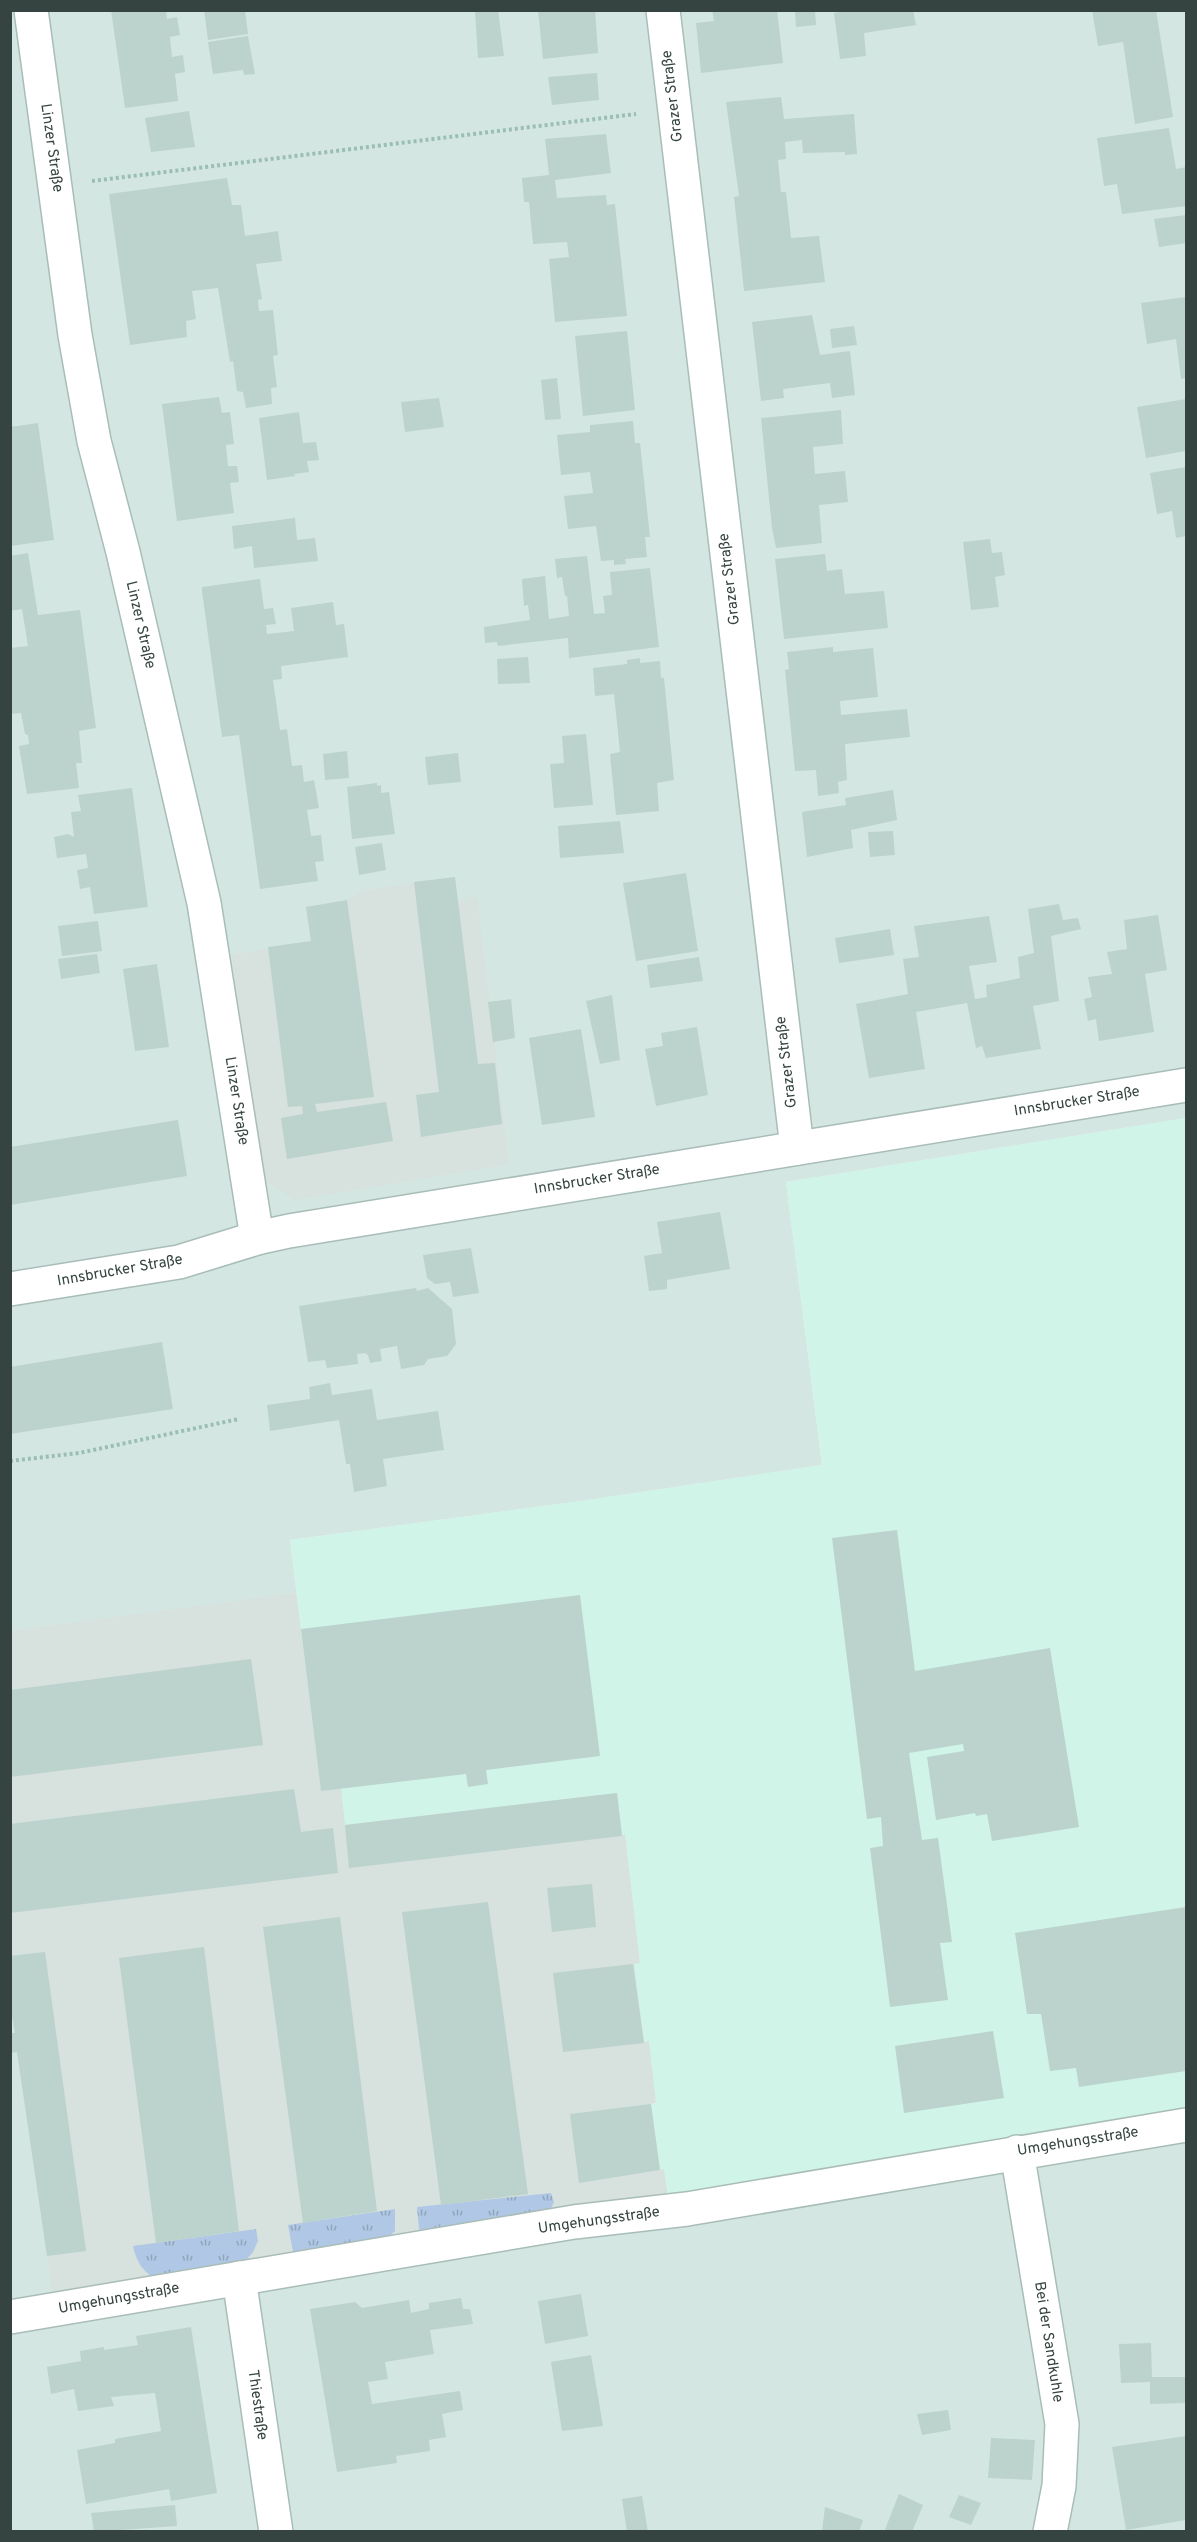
<svg xmlns="http://www.w3.org/2000/svg" width="1197" height="2542" viewBox="0 0 1197 2542" font-family="Overpass,sans-serif">
	<defs>
		<pattern id="grass-tufts" width="24" height="20" patternUnits="userSpaceOnUse" patternTransform="scale(1.5)"><rect width="24" height="20" fill="#b0c8e5"/><path d="M3 7l-1-3M5 7V3M7 7l1-3M15 17l-1-3M17 17v-4M19 17l1-3" fill="none" stroke="#90a4bb"/></pattern>
	</defs>
	<rect width="100%" height="100%" fill="#e6f2ef"/>
	<polygon fill="#d4e6e2" points="11,11 1186,11 1186,1118 786,1182 822,1465 581,1501 290,1540 321,1790 668,2198 909,2154 1186,2109 1186,2531 11,2532"/>
	<polygon fill="#d1f4e8" points="1186,1118 1186,2109 909,2154 668,2198 664,2170 660,2170 651,2104 656,2104 648,2042 644,2043 633,1964 640,1963 625,1835 345,1825 321,1791 290,1540 581,1501 822,1465 786,1182"/>
	<g fill="#d7e1de">
		<polygon points="455,877 457,901 477,897 509,1164 295,1200 261,1178 232,955 311,941 306,907 347,900 362,891"/>
		<polygon points="296,1593 321,1790 341,1788 345,1825 617,1793 622,1835 625,1834 640,1963 634,1964 644,2042 649,2041 656,2103 651,2104 660,2170 664,2169 668,2198 53,2296 10,2004 10,1631"/>
	</g>
	<g fill="url(#grass-tufts)">
		<polygon points="551,2193 554,2202 548,2215 427,2235 419,2229 417,2207"/>
		<polygon points="395,2209 395,2231 383,2242 294,2257 288,2225"/>
		<path d="M256,2229L258,2241L253,2252L241,2266L156,2280C142,2270 137,2263 133,2246Z"/>
	</g>
	<g fill="#bbd3cc">
		<polygon points="111,10 166,10 167,19 177,17 180,35 170,37 172,57 183,55 185,72 175,74 178,101 125,108"/>
		<polygon points="204,10 245,10 248,34 208,40"/>
		<polygon points="475,10 498,10 504,56 478,58"/>
		<polygon points="538,10 595,10 598,53 543,59"/>
		<polygon points="712,10 777,10 783,63 701,73 696,23 714,21"/>
		<polygon points="795,10 815,10 816,25 796,27"/>
		<polygon points="849,10 913,10 916,25 864,33 866,56 840,59 834,13"/>
		<polygon points="1092,10 1156,10 1173,117 1135,124 1123,42 1098,46"/>
		<polygon points="248,36 255,74 244,75 243,70 213,74 208,42"/>
		<polygon points="597,73 599,100 552,105 548,77"/>
		<polygon points="781,97 784,119 854,114 857,154 845,155 845,152 803,153 802,140 785,142 786,159 778,160 781,192 786,192 791,238 819,236 825,282 744,291 734,197 739,196 726,102"/>
		<polygon points="189,111 195,147 151,152 145,118"/>
		<polygon points="1169,128 1176,169 1186,167 1186,206 1122,214 1117,184 1104,186 1097,138"/>
		<polygon points="606,134 611,173 555,180 557,198 606,195 607,205 615,204 627,316 555,322 549,259 569,257 567,242 533,244 529,202 524,202 522,178 549,175 545,139"/>
		<polygon points="227,178 232,205 241,205 245,236 278,231 282,261 256,264 262,299 258,300 259,311 273,310 278,355 273,356 277,387 271,388 272,404 246,408 243,392 237,391 233,361 230,362 218,288 192,291 196,319 186,321 187,337 130,345 109,194"/>
		<polygon points="1186,215 1186,243 1159,247 1154,219"/>
		<polygon points="1186,297 1186,378 1181,379 1176,339 1147,344 1141,303"/>
		<polygon points="812,315 820,355 850,351 855,395 832,398 830,383 783,389 784,398 761,401 752,322"/>
		<polygon points="854,326 857,345 832,348 830,329"/>
		<polygon points="627,331 635,410 583,416 575,336"/>
		<polygon points="557,378 561,419 545,420 541,380"/>
		<polygon points="219,397 222,413 230,412 234,444 226,445 228,466 237,466 239,482 230,483 234,513 177,521 162,404"/>
		<polygon points="439,398 444,427 405,432 401,402"/>
		<polygon points="1186,399 1186,451 1146,458 1137,407"/>
		<polygon points="841,410 843,444 813,447 815,474 845,471 848,502 819,505 822,543 776,548 772,528 761,418"/>
		<polygon points="299,412 303,443 316,442 319,460 307,461 309,472 294,474 295,476 267,480 259,418"/>
		<polygon points="633,421 635,443 640,443 650,537 645,537 647,557 625,559 626,564 614,565 614,560 601,561 596,526 568,529 564,496 593,493 590,472 561,475 557,435 590,432 590,425"/>
		<polygon points="38,423 54,540 10,546 10,427"/>
		<polygon points="1186,467 1186,536 1176,538 1172,511 1157,514 1150,473"/>
		<polygon points="295,518 297,540 315,538 318,561 254,568 252,546 234,549 232,526"/>
		<polygon points="990,539 992,553 1002,552 1005,575 995,577 999,607 971,610 963,542"/>
		<polygon points="28,553 38,615 80,610 96,728 79,731 82,763 76,763 79,788 27,794 19,746 29,744 28,735 25,734 21,713 10,714 10,648 28,646 22,609 10,611 10,556"/>
		<polygon points="825,554 827,571 842,569 845,594 884,591 888,628 784,639 775,559"/>
		<polygon points="587,556 594,614 605,613 603,596 612,595 610,572 650,568 659,647 569,658 568,638 498,646 497,642 485,643 484,627 530,620 528,605 524,606 522,579 545,576 549,619 569,616 567,596 565,596 562,577 557,578 555,559"/>
		<polygon points="260,579 264,609 273,608 276,624 266,625 267,634 294,631 291,608 333,602 336,625 344,624 348,657 281,666 282,679 273,680 280,730 287,729 292,766 302,765 304,782 314,780 319,808 307,810 311,836 321,835 324,861 315,862 318,881 260,889 239,735 222,737 202,591 202,587"/>
		<polygon points="833,647 833,652 873,648 878,697 840,701 841,715 907,709 910,737 845,744 847,780 838,782 839,793 818,796 816,770 795,771 785,670 789,669 787,652"/>
		<polygon points="528,657 530,683 498,684 497,659"/>
		<polygon points="640,658 640,663 660,661 661,678 664,678 674,780 657,783 659,811 616,815 610,754 620,752 614,694 595,696 593,668 627,664 627,660"/>
		<polygon points="586,734 593,805 554,808 550,764 564,763 562,736"/>
		<polygon points="347,751 349,778 325,780 323,754"/>
		<polygon points="458,753 461,782 428,785 425,757"/>
		<polygon points="377,783 377,786 381,785 381,793 389,792 395,834 352,839 347,787"/>
		<polygon points="132,788 148,907 94,914 90,887 80,889 77,870 88,868 86,854 57,858 54,837 68,834 74,837 71,812 81,811 78,795"/>
		<polygon points="893,790 897,820 851,830 853,848 807,857 802,812 846,805 845,798"/>
		<polygon points="620,821 624,853 560,858 558,826"/>
		<polygon points="893,831 895,855 870,857 868,832"/>
		<polygon points="382,843 386,870 359,875 355,847"/>
		<polygon points="686,873 698,951 636,961 623,883"/>
		<polygon points="455,877 478,1064 495,1063 502,1124 421,1137 416,1095 439,1092 414,882"/>
		<polygon points="347,900 374,1097 315,1104 317,1112 386,1102 393,1141 287,1159 281,1118 303,1114 302,1106 288,1107 268,947 311,941 306,907"/>
		<polygon points="1059,904 1063,920 1078,918 1081,929 1051,936 1059,1001 1033,1006 1041,1049 986,1058 982,1046 976,1048 967,1003 916,1012 925,1069 869,1078 856,1004 908,994 903,959 919,957 914,926 989,916 997,962 969,966 975,999 987,997 986,985 1020,978 1018,957 1034,953 1028,909"/>
		<polygon points="1158,915 1167,970 1145,974 1154,1032 1099,1041 1096,1019 1088,1021 1084,999 1092,997 1088,977 1112,974 1107,952 1127,949 1124,920"/>
		<polygon points="98,921 102,951 62,956 58,926"/>
		<polygon points="890,929 894,955 839,963 835,938"/>
		<polygon points="97,954 100,973 61,979 58,959"/>
		<polygon points="699,957 703,981 650,988 647,965"/>
		<polygon points="157,964 169,1047 135,1051 123,969"/>
		<polygon points="612,995 620,1060 600,1064 586,1001"/>
		<polygon points="511,999 515,1038 493,1042 488,1002"/>
		<polygon points="697,1027 708,1095 656,1106 645,1049 663,1046 661,1033"/>
		<polygon points="581,1029 595,1117 542,1125 529,1038"/>
		<polygon points="178,1120 187,1176 10,1205 10,1147"/>
		<polygon points="720,1212 730,1269 667,1280 667,1289 649,1291 644,1256 662,1253 657,1222"/>
		<polygon points="471,1248 479,1293 453,1297 450,1282 435,1284 427,1278 423,1255"/>
		<polygon points="416,1288 417,1291 428,1288 452,1309 456,1344 447,1356 428,1359 424,1365 401,1369 397,1346 380,1349 382,1361 370,1363 368,1355 365,1353 357,1354 358,1364 327,1368 325,1360 308,1362 299,1306"/>
		<polygon points="162,1342 173,1409 10,1434 10,1367"/>
		<polygon points="330,1383 332,1395 372,1389 377,1420 438,1411 444,1450 383,1459 387,1486 354,1492 350,1464 346,1464 339,1420 270,1431 267,1405 310,1399 309,1387"/>
		<polygon points="897,1530 915,1671 1050,1648 1079,1827 992,1841 987,1814 976,1816 975,1813 936,1820 927,1757 964,1751 963,1744 909,1753 922,1840 938,1838 952,1942 940,1943 948,2000 890,2007 870,1848 883,1846 881,1817 867,1819 832,1538"/>
		<polygon points="580,1595 600,1756 486,1770 488,1784 468,1787 466,1774 321,1791 301,1629"/>
		<polygon points="251,1659 263,1745 10,1777 10,1690"/>
		<polygon points="294,1789 301,1832 333,1828 338,1873 10,1913 10,1824"/>
		<polygon points="617,1793 622,1836 349,1868 345,1825"/>
		<polygon points="592,1884 596,1927 552,1932 547,1888"/>
		<polygon points="488,1902 528,2194 441,2205 402,1912"/>
		<polygon points="1186,1907 1186,2071 1079,2087 1076,2068 1050,2071 1041,2014 1027,2014 1015,1933"/>
		<polygon points="340,1917 377,2211 303,2223 263,1927"/>
		<polygon points="204,1947 239,2231 156,2243 119,1958"/>
		<polygon points="45,1952 86,2251 47,2256 17,2052 10,2053 10,2033 15,2033 10,2004 10,1956"/>
		<polygon points="633,1964 644,2043 563,2052 553,1973"/>
		<polygon points="993,2031 1004,2098 904,2113 895,2046"/>
		<polygon points="651,2104 660,2170 579,2183 570,2114"/>
		<polygon points="581,2294 588,2336 545,2344 538,2301"/>
		<polygon points="461,2298 463,2309 470,2309 473,2324 430,2330 434,2354 385,2362 388,2379 368,2382 372,2404 460,2391 463,2410 442,2414 446,2437 429,2440 430,2451 396,2456 397,2463 337,2472 310,2309 355,2302 362,2308 409,2300 411,2313 429,2309 429,2303"/>
		<polygon points="191,2327 217,2493 171,2501 169,2489 86,2504 77,2450 115,2443 115,2439 161,2431 155,2393 111,2397 114,2406 78,2411 74,2389 51,2394 47,2367 81,2361 80,2351 104,2347 104,2350 138,2345 136,2336"/>
		<polygon points="1151,2343 1152,2377 1186,2377 1186,2403 1150,2404 1150,2382 1121,2383 1119,2344"/>
		<polygon points="591,2355 603,2426 562,2431 551,2362"/>
		<polygon points="948,2410 951,2430 922,2435 917,2414"/>
		<polygon points="1186,2436 1186,2520 1126,2530 1112,2447"/>
		<polygon points="991,2438 1035,2440 1032,2480 988,2478"/>
		<polygon points="899,2494 923,2505 912,2532 884,2532"/>
		<polygon points="959,2495 981,2503 971,2525 949,2517"/>
		<polygon points="642,2496 648,2532 627,2532 622,2499"/>
		<polygon points="175,2505 177,2526 94,2532 91,2513"/>
		<polygon points="825,2507 863,2520 859,2532 822,2532"/>
	</g>
	<g fill="none" stroke-linecap="round" stroke-linejoin="round">
		<defs>
			<g id="street">
				<polyline points="31,10 75,335 94,441 123,552 204,903 257,1238"/>
				<polyline points="663,10 797,1148"/>
				<polyline points="10,1289 179,1262 257,1238 289,1231 1186,1085"/>
				<polyline points="1017,2152 1062,2424 1059,2486 1050,2532"/>
				<polyline points="239,2278 276,2532"/>
				<polyline points="10,2317 574,2222 687,2209 1186,2125"/>
			</g>
		</defs>
		<use href="#street" stroke="#a9bdb8" stroke-width="36"/>
		<g stroke="#9abeb5" stroke-width="4" stroke-dasharray="3 3" stroke-linecap="butt">
			<polyline points="92,181 636,114"/>
			<polyline points="10,1461 79,1453 239,1419"/>
		</g>
		<use href="#street" stroke="#fff" stroke-width="33"/>
	</g>
	<g text-anchor="middle" dominant-baseline="central" stroke-width="6" stroke-linejoin="round" paint-order="stroke">
		<g font-size="15" fill="#354440" stroke="#fff">
			<text transform="translate(673 96) rotate(-97)">Grazer Straße</text>
			<text transform="translate(51 148) rotate(82)">Linzer Straße</text>
			<text transform="translate(730 579) rotate(-97)">Grazer Straße</text>
			<text transform="translate(140 625) rotate(77)">Linzer Straße</text>
			<text transform="translate(787 1062) rotate(-97)">Grazer Straße</text>
			<text transform="translate(236 1101) rotate(81)">Linzer Straße</text>
			<text transform="translate(1077 1102) rotate(-9)">Innsbrucker Straße</text>
			<text transform="translate(597 1180) rotate(-9)">Innsbrucker Straße</text>
			<text transform="translate(120 1271) rotate(-10)">Innsbrucker Straße</text>
			<text transform="translate(1078 2142) rotate(-9)">Umgehungsstraße</text>
			<text transform="translate(599 2221) rotate(-8)">Umgehungsstraße</text>
			<text transform="translate(119 2299) rotate(-10)">Umgehungsstraße</text>
			<text transform="translate(1048 2342) rotate(81)">Bei der Sandkuhle</text>
			<text transform="translate(257 2405) rotate(82)">Thiestraße</text>
		</g>
	</g>
	<rect width="1197" height="2542" fill="none" stroke="#354440" stroke-width="24"/>
</svg>
